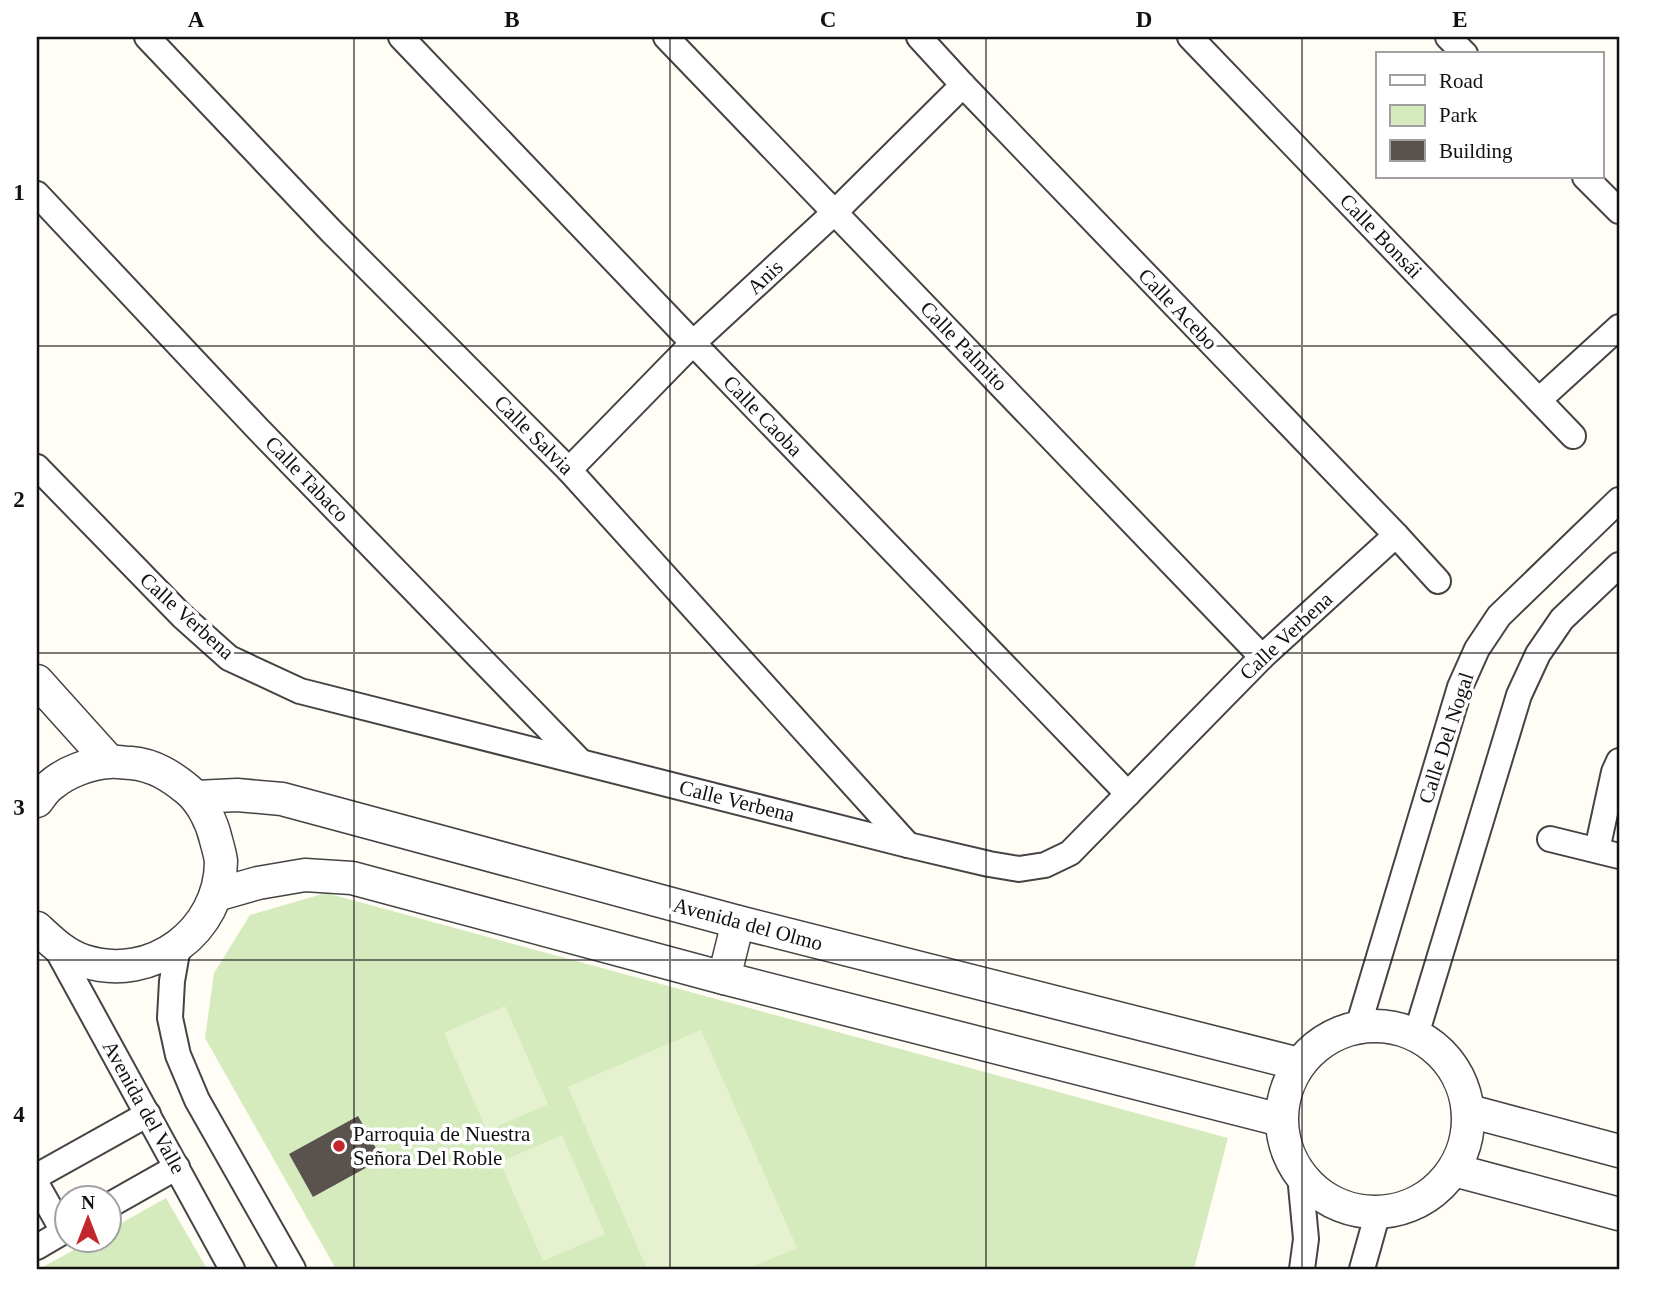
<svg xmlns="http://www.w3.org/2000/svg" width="1656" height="1306" viewBox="0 0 1656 1306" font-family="'Times New Roman',serif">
	<rect width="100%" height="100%" fill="#fffdf5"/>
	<g fill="#d5ebbd">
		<polygon points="326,893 1228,1138 1194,1269 336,1269 205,1038 214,973 250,915"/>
		<polygon points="166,1198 207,1269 39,1269 92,1240 108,1240 109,1230"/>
	</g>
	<g fill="#e6f2cf">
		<polygon points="505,1006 548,1104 487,1131 444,1033"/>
		<polygon points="701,1030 797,1248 747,1269 647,1269 568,1087"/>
		<polygon points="562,1135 605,1234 543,1261 500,1162"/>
	</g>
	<polygon fill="#5a524d" points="358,1116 382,1159 313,1197 289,1154"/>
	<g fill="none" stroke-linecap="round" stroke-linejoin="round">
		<defs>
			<g id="minor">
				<polyline points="147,37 331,231 569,470 908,845"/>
				<polyline points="401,37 693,343 1128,794"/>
				<polyline points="666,37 1262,657"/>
				<polyline points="919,37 963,85 1396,535 1438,581"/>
				<polyline points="1190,37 1573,436"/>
				<polyline points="1448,37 1465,54"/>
				<polyline points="1585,177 1619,211"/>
				<polyline points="37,194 257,428 580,761"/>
				<polyline points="1539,400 1619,327"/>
				<polyline points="37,467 182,616 229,658 300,691 908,845 989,864 1019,869 1045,865 1070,853 1262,657 1396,535"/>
				<polyline points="569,470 693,343 835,212 963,85"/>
				<polyline points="1550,839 1619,856"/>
				<polyline points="1597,850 1614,772 1619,761"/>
				<polyline points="55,946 232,1269"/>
				<polyline points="178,947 172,981 170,1018 178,1055 197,1100 293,1269"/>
				<polyline points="1358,1027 1460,687 1477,649 1499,616 1619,500"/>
				<polyline points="1416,1035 1519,695 1538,654 1562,619 1619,565"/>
				<polyline points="1300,1175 1306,1239 1302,1269"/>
				<polyline points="37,1176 148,1114"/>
				<polyline points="37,1185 63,1231"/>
				<polyline points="108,1206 177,1167"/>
				<polyline points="37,1247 66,1230"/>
				<polyline points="1362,1269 1378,1212"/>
			</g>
			<g id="tertiary">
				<polyline points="37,681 109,761"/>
				<polyline points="196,797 237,795 282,799 738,922 1299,1064"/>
				<path d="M37,801C41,796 45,789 51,785C66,772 90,763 110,762C117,761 124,763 131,763C154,765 171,776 188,790C202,802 212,822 216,840C218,847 220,854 221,861C221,931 152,983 84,961C65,955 51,941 37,928"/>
				<polyline points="216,895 258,883 305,875 352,878 724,978 1281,1120"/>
				<polyline points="724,978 738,922"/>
				<circle cx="1375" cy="1119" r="93"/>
				<polyline points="1469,1111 1619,1151"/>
				<polyline points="1454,1170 1619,1214"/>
			</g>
		</defs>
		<use href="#minor" stroke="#444" stroke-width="28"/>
		<use href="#tertiary" stroke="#444" stroke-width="35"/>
		<use href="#minor" stroke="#fff" stroke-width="24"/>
		<use href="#tertiary" stroke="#fff" stroke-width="32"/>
	</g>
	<path fill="none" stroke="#111" stroke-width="2" stroke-opacity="0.55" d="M354,37V1269M670,37V1269M986,37V1269M1302,37V1269M37,346H1619M37,653H1619M37,960H1619"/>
	<circle fill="#c4262e" stroke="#fff" stroke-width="2.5" cx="339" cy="1146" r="7"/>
	<g text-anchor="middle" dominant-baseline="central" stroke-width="7" stroke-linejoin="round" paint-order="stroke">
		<g font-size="21" fill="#111" stroke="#fff">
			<text transform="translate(1381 236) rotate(46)">Calle Bonsái</text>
			<text transform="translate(765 277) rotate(-43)">Anis</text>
			<text transform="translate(1178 309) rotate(46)">Calle Acebo</text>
			<text transform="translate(964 346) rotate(46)">Calle Palmito</text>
			<text transform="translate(763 416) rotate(46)">Calle Caoba</text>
			<text transform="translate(534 435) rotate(45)">Calle Salvia</text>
			<text transform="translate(307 479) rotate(46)">Calle Tabaco</text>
			<text transform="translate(187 616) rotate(42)">Calle Verbena</text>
			<text transform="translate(1286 636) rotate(-43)">Calle Verbena</text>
			<text transform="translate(1446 738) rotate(-72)">Calle Del Nogal</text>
			<text transform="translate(737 801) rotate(14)">Calle Verbena</text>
			<text transform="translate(748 924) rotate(15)">Avenida del Olmo</text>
			<text transform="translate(144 1107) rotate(61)">Avenida del Valle</text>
		</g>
		<g font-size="21" fill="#111" stroke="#fff" text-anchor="start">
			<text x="353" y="1134">Parroquia de Nuestra<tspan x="353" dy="24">Señora Del Roble</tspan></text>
		</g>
	</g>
	<rect width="1656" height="1306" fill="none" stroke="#ffffff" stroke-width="77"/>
	<rect x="1376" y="52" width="228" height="126" fill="#ffffff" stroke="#a0a0a0" stroke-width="2"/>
	<rect x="1390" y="75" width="35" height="10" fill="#ffffff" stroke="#a0a0a0" stroke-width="2"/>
	<text x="1439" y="88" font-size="21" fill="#111111">Road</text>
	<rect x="1390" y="105" width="35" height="21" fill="#d5ebbd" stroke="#a0a0a0" stroke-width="2"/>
	<text x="1439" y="122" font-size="21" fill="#111111">Park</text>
	<rect x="1390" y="140" width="35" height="21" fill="#5a524d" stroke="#a0a0a0" stroke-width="2"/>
	<text x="1439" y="158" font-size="21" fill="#111111">Building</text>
	<g transform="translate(88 1219)"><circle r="33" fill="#ffffff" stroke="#a0a0a0" stroke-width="2"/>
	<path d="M0-5L12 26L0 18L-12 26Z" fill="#c4262e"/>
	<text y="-10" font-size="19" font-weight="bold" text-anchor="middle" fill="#111111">N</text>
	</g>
	<rect x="38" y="38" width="1580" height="1230" fill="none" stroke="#111" stroke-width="2.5"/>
	<g font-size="23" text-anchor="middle" font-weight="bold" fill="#111">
		<text x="196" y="27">A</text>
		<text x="512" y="27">B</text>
		<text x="828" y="27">C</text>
		<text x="1144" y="27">D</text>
		<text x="1460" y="27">E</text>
		<text x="19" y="200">1</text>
		<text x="19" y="507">2</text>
		<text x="19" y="815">3</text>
		<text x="19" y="1122">4</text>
	</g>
</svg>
